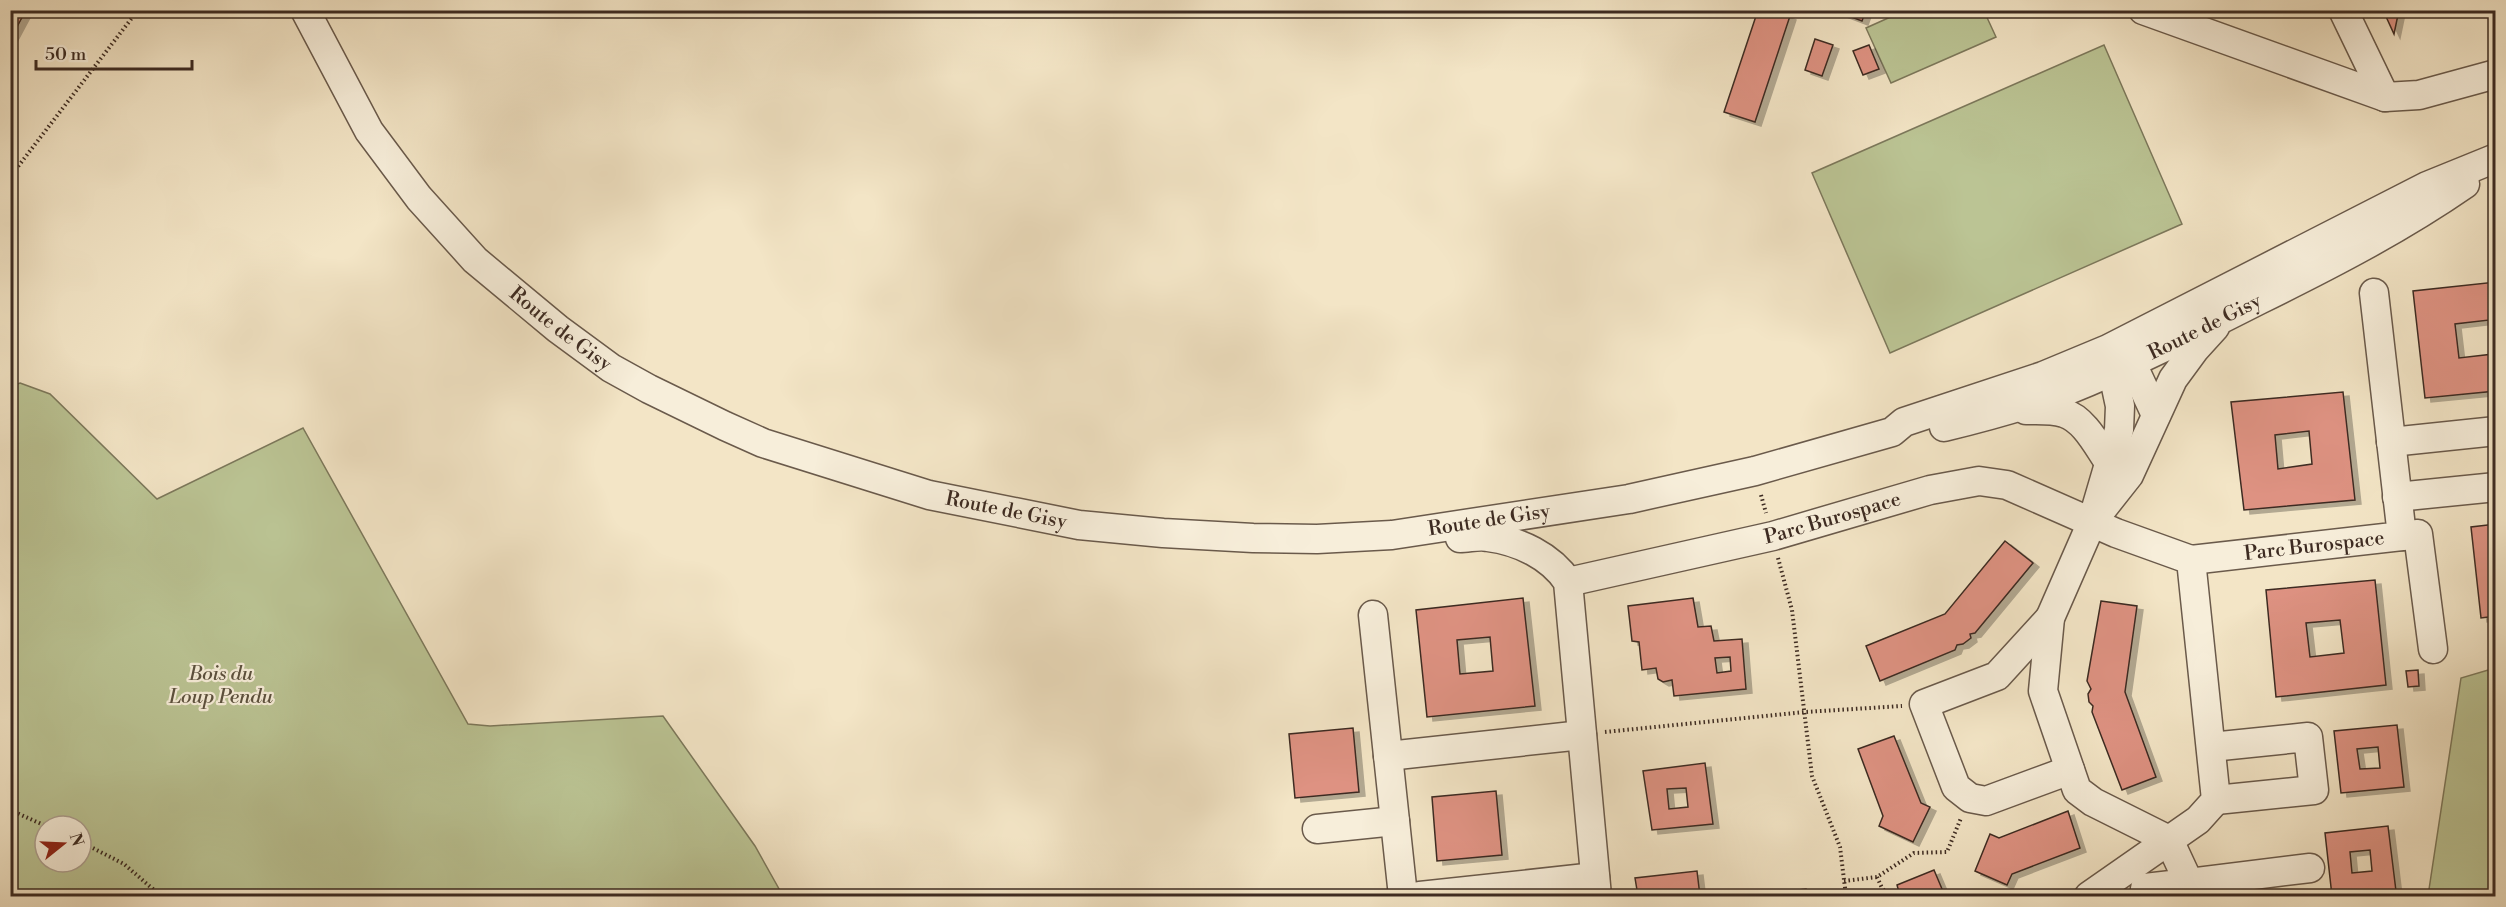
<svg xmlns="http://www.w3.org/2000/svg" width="2506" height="907" viewBox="0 0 2506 907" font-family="'Libre Bodoni',serif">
	<defs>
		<filter id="shadow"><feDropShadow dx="6" dy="4" stdDeviation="0" flood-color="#0004"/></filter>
	</defs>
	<rect width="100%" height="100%" fill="#f3e5c6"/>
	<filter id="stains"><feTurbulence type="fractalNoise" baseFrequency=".00333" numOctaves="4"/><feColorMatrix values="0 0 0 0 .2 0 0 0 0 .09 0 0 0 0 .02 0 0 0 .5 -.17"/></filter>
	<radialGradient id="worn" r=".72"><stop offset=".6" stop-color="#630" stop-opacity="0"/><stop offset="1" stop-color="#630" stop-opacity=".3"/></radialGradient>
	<g fill="#bbc494" stroke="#7c785b" stroke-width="1.5" fill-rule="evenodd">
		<polygon points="1906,10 1984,11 1996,37 1891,83 1866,28"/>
		<polygon points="2104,45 2182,224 1890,353 1812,173"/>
		<path d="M20,383L50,394L157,499L303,428L468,724L490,726L663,716L755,846L783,896H11L10,387ZM45,826H81V862H45Z"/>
		<polygon points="2495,668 2495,896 2428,896 2461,678"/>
	</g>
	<g fill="#de9282" stroke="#3d2b22" stroke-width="1.5" fill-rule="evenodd" filter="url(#shadow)">
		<polygon points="10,10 26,10 10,40"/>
		<polygon points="1758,10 1774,10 1790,16 1755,122 1724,112"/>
		<polygon points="1833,10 1866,10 1862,21"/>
		<polygon points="2383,10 2399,10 2394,34"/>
		<polygon points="1815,39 1833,45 1822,76 1805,70"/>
		<polygon points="1869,45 1879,69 1863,75 1853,51"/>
		<path d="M2496,282V391L2425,398L2413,291ZM2489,320L2493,354L2459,358L2455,324Z"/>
		<path d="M2343,392L2355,500L2244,510L2231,402ZM2309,431L2312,464L2278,469L2275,435Z"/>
		<polygon points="2496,524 2496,616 2481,618 2471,527"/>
		<polygon points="2005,541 2033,563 1975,633 1970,634 1971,638 1963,644 1957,645 1955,650 1880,681 1866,646 1945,614"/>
		<path d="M2375,580L2386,685L2276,697L2266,590ZM2340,620L2344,653L2310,657L2306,623Z"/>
		<path d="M1523,598L1535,706L1427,717L1416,610ZM1490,637L1493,671L1460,674L1457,640Z"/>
		<path d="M1693,598L1698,627L1711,626L1714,641L1742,639L1746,689L1674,696L1672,680L1663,682L1658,679L1656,668L1642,670L1639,642L1632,641L1628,606ZM1730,657L1731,671L1717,673L1715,658Z"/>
		<polygon points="2101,601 2137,606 2125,692 2156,777 2122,790 2092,712 2093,706 2089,702 2088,694 2091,689 2087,681"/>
		<polygon points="2418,670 2419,686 2408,687 2406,671"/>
		<path d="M2397,725L2404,787L2341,793L2334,731ZM2378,747L2380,768L2360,769L2357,749Z"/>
		<polygon points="1353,728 1359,792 1295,798 1289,734"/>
		<polygon points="1894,736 1921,803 1930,807 1913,842 1879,826 1883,816 1858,749"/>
		<path d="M1705,763L1713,824L1652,830L1643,771ZM1686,788L1688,807L1669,809L1667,789Z"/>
		<polygon points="1496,791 1502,855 1437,861 1432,797"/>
		<polygon points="2068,811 2080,848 2012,874 2007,885 1975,871 1990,834 1999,838"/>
		<path d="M2388,826L2396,891L2332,896L2325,833ZM2370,850L2372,871L2352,873L2350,852Z"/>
		<polygon points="1934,870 1945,896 1900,896 1897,885"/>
		<polygon points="1697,871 1700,896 1679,896 1678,893 1658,895 1658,896 1638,896 1635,878"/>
		<polygon points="1806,889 1807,896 1746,896"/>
	</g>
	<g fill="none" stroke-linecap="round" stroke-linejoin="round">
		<defs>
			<g id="minor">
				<path id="s1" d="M305,10L369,131L419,198L475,260L558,329L611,368L649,389L725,426L763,443L929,495L1079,525L1163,533L1253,538L1317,539L1392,535L1629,499L1755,471L1892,432L1904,422L2043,376L2108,349L2427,186L2496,158"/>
				<polyline points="2143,10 2385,97 2419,95 2496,74"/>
				<polyline points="2343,10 2385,97"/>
				<polyline points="2113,352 2135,370 2156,415"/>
				<polyline points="2109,354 2120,406 2119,430 2092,522 2050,618 2043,691 2077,790 2093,802 2169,840 2189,883 2145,888"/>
				<path d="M2026,410C2038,410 2052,409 2064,413C2084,419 2097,445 2108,461"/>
				<path id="s2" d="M1944,427C1985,417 2026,406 2066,391C2131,365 2196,332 2259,300C2330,265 2400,229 2465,184"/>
				<polyline points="2391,442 2496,431"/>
				<polyline points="2397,497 2496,487"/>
				<polyline points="2099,513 2129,475 2173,379 2195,349 2215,327"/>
				<polyline points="2402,536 2418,534 2433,649"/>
				<path d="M1460,538C1469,538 1479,535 1488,537C1519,541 1551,556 1568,582L1597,896"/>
				<path id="s3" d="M2191,560L2402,536L2374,293"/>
				<path id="s4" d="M1568,582L1773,536L1930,490L1979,481L2007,485L2116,533L2191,560L2216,800L2198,820L2089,896"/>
				<polyline points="1373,615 1403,896"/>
				<polyline points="2050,618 1997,676 1924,704 1956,787 1970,798 1986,801 2070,770"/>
				<polyline points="2211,747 2308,737 2314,790 2216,800"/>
				<polyline points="1388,756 1582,735"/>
				<polyline points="1317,829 1395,821"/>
				<polyline points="2189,883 2310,868"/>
				<polyline points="1420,896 1595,877"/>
			</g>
		</defs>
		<use href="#minor" stroke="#6a5a4b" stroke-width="31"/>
		<g stroke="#3d2b22" stroke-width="4" stroke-dasharray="1.5 3" stroke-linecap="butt">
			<polyline points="10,177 138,10"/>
			<polyline points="1761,495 1766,513"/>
			<polyline points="1778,558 1792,610 1812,776 1840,847 1846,896"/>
			<polyline points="1605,732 1805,712 1902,706"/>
			<polyline points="10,810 46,826"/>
			<polyline points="81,842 124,864 161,896"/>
			<polyline points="1877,877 1882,888 1889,896"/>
			<polyline points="1844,881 1877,877 1914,853 1947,852 1961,818"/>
		</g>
		<use href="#minor" stroke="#f7eeda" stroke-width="28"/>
	</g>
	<g text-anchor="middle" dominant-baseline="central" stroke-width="4.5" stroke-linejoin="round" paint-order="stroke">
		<g font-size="20" fill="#3d2b22" stroke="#f7eeda">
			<text stroke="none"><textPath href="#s2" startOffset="280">Route de Gisy</textPath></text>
			<text stroke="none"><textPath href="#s1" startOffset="414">Route de Gisy</textPath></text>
			<text stroke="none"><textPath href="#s1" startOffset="900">Route de Gisy</textPath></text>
			<text stroke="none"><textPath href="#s4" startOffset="272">Parc Burospace</textPath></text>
			<text stroke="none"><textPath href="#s1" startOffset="1386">Route de Gisy</textPath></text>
			<text stroke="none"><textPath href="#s3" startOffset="124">Parc Burospace</textPath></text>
		</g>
		<g font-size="20" font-style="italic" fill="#5c513e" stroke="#f7eeda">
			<text x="221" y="674">Bois du<tspan x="221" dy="23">Loup Pendu</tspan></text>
		</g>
	</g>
	<rect width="2506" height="907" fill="none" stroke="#f3e5c6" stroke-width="36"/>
	<rect x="12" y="12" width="2482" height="883" fill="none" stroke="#3d2b22" stroke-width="3"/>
	<rect x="18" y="18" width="2470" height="871" fill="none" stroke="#3d2b22" stroke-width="1.5"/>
	<g transform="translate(63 844) rotate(72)"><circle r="28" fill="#f7eeda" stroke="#ada090" stroke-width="1.5"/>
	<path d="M0-4.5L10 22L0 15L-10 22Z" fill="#8f2418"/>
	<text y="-9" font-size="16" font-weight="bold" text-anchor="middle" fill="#3d2b22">N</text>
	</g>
	<path d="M36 60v9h156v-9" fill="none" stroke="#3d2b22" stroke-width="3"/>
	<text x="45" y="60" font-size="18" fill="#3d2b22" stroke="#f7eeda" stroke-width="4.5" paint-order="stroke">50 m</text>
	<rect width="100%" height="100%" filter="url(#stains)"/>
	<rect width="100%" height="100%" fill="url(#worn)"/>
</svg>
